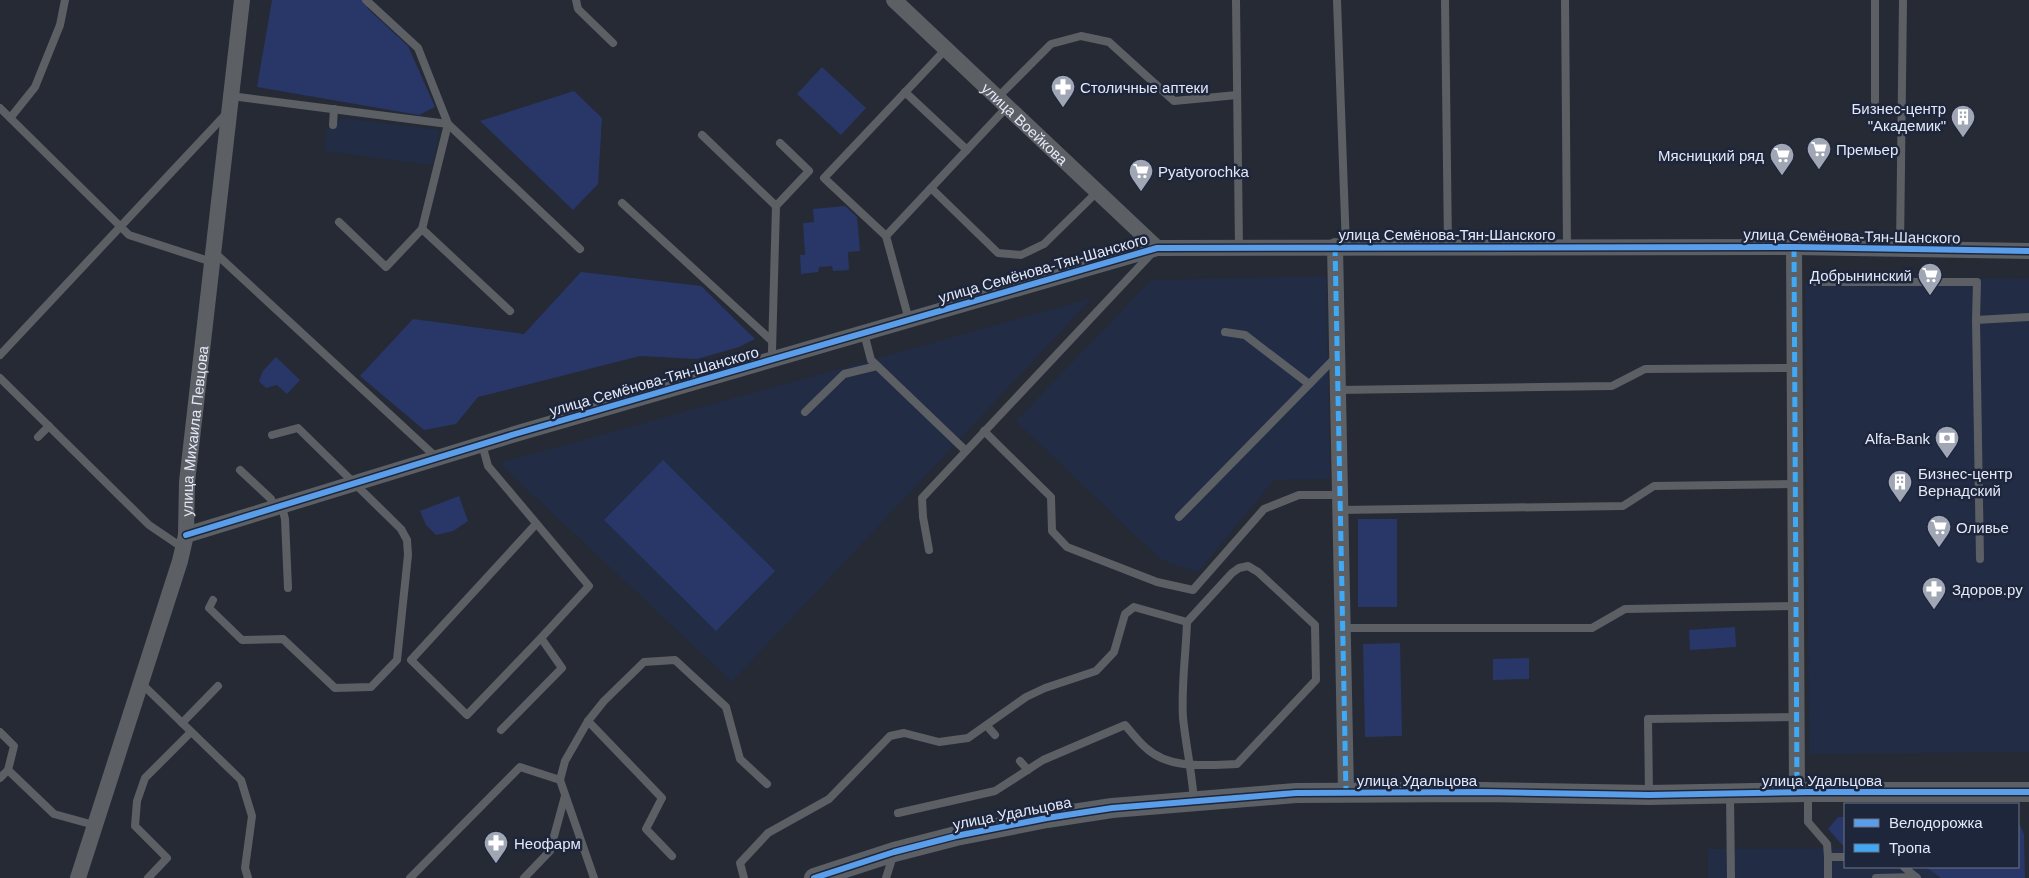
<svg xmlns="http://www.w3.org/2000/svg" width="2029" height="878" viewBox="0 0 2029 878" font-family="Helvetica,sans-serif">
	<rect width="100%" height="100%" fill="#252a35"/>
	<g fill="#222c45">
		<polygon points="342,118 440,130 432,165 324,151 327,130"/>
		<polygon points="1816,275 2029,279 2029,752 1809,754 1805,284"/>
		<polygon points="1326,276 1330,479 1274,480 1198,572 1161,560 1016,421 1151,280"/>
		<polygon points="1092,298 732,682 499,463 871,360"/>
		<polygon points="1845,848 1845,867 1926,867 1937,875 1937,878 1708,878 1708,849"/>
	</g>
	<g fill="#283768">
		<polygon points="272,0 367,0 367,8 408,46 435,107 419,115 257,87"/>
		<polygon points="822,67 866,108 841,135 797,94"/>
		<polygon points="574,91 602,118 598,184 573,210 480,121"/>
		<polygon points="845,206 857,217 860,251 848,252 849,270 833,271 832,266 819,267 818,272 801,274 800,255 805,255 803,223 814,222 813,209"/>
		<polygon points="581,272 701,286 755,339 739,347 697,359 640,356 478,397 456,424 424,430 360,376 413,319 524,334"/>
		<polygon points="276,357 300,380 287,394 277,385 266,388 259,381 263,371"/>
		<polygon points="663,460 775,571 716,631 604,520"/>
		<polygon points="459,496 468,521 453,531 436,535 426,525 420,511"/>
		<rect x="1358" y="519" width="39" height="88"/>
		<polygon points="1735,627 1736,647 1690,650 1689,630"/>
		<polygon points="1400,643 1402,736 1365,737 1363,644"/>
		<polygon points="1529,658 1529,679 1493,680 1493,659"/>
		<polygon points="1838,817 1845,817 1845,848 1828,829"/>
		<polygon points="2018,821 2024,834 2025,878 1941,878 1926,867 2018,867"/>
	</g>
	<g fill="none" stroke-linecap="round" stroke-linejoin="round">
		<g stroke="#5c5f64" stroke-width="8">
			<polyline points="366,0 418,48 448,124 422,229 510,311"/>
			<polyline points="576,0 578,9 613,43"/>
			<polyline points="1236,0 1239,248"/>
			<polyline points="1337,0 1346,247"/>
			<polyline points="1445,0 1448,247"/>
			<polyline points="1565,0 1567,247"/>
			<polyline points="1875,0 1875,101"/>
			<polyline points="905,92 967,150"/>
			<polyline points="231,96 448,124 580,249"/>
			<polyline points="997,98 1051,44 1081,36 1109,42 1174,101 1237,95"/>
			<polyline points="0,108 129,235 212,262"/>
			<polyline points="11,117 35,87 60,25 65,0"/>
			<polyline points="333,125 334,109"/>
			<polyline points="702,135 776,206 809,171 780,143"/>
			<polyline points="931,188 998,253 1021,255 1044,244 1097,192"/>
			<polyline points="622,203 772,341"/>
			<polyline points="339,222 386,267 422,229"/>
			<polyline points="886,236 824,178 946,49"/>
			<polyline points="1900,248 1903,0"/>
			<polyline points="214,252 437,458"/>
			<polyline points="1815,282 1977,282 1976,320 2029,317"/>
			<polyline points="909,320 886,236 1007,107"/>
			<polyline points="1976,320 1980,559"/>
			<polyline points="1225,332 1245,335 1309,384"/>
			<polyline points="864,333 871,360 966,451"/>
			<polyline points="0,355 226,114"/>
			<polyline points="774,359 772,351 776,206"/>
			<polyline points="0,378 149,525 183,548"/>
			<polyline points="1338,390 1612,386 1645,369 1795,368"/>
			<polyline points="805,412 844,374 877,366"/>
			<polyline points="984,431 1051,497 1052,531 1067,547 1157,582 1193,590 1264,509 1299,495 1340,495"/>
			<polyline points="38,437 49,426"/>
			<polyline points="482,444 488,466 589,586 541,638 562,668 501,730"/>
			<polyline points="240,470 271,499 274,509"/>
			<polyline points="282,507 285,519 288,588"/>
			<polyline points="1340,510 1623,506 1654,486 1795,484"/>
			<polyline points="1179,517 1336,357"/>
			<polyline points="536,524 411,660 467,715 541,638"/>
			<polyline points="929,550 923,517 922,498 1152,253"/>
			<polyline points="213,600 209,608 242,640 283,639 335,688 371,687 397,660 408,555 407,540 401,529 298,428 272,435"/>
			<polyline points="1343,628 1592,628 1625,609 1796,606"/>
			<polyline points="141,683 241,780 252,816 245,868 248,878"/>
			<polyline points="182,723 218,686"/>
			<polyline points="987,726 995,735"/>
			<polyline points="0,732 14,746 8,770 0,778"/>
			<polyline points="1020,761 1028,770"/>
			<polyline points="8,770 54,814 94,825"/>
			<polyline points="560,780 565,761 588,721"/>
			<polyline points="1808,793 1808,822 1827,844 1828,857 1845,857"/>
			<polyline points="1649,794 1648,719 1796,717"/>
			<polyline points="1730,795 1731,878"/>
			<path d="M898,813L995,791L1043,760L1125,725C1132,733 1139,742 1146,748C1170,770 1208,765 1237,764L1316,680L1315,625L1258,572L1248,566L1239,568L1232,573L1187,622C1186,653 1181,687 1183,718C1186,746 1192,773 1194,801"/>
			<polyline points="672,856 646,829 662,798 588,721 604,701 644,662 675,660 726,707 740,759 767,784"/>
			<polyline points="1828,857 1828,878"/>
			<polyline points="1904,867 1917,878"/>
			<polyline points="148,878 167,858 135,826 137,801 145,778 191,732"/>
			<polyline points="410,878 520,767 560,780 594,878"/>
			<polyline points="524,878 550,851 565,796"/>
			<polyline points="744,878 740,863 768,833 829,799 890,736 904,733 939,742 968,738 1026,697 1045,688 1096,671 1114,652 1125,614 1134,607 1187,622"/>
			<polyline points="886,878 893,856"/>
			<polyline points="1876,878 1916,877"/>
		</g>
		<g stroke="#5c5f64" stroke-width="16">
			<path id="s1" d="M894,0L1157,248"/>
			<polyline points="1335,246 1346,792"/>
			<polyline points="1794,247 1797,792"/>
			<polyline points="186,535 515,434 1157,248 1794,247 2029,251"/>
			<path id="s2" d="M78,878L180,561L186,535L187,482L242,0"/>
		</g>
		<polyline stroke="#5c5f64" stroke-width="20" points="814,878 894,852 956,836 1047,818 1112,808 1296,793 1483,792 1649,795 1808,792 2029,792"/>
		<g stroke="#3fa9f5" stroke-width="5" stroke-dasharray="10 5" stroke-linecap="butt">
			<polyline points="1335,246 1346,792"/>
			<polyline points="1794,247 1797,792"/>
		</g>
		<defs>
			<g id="cycleway">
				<polyline points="186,535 515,434 1157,248 1794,247 2029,251"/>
				<polyline points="814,878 894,852 956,836 1047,818 1112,808 1296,793 1483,792 1649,795 1808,792 2029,792"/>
			</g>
		</defs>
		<use href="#cycleway" stroke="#1e263c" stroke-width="9"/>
		<use href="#cycleway" stroke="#5a9eea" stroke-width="6"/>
	</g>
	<defs>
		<symbol id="pharmacy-pin" viewBox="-11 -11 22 30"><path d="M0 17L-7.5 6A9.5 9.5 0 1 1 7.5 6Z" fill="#a0a6b4" stroke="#1e263c"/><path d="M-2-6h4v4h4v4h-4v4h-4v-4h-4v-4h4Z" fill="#fff"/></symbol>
		<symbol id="building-pin" viewBox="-11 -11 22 30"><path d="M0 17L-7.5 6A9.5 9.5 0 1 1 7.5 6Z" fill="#a0a6b4" stroke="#1e263c"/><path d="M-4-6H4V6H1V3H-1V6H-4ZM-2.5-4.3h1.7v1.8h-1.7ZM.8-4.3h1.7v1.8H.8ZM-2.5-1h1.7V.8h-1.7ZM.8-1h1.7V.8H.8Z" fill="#fff"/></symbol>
		<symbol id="supermarket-pin" viewBox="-11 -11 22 30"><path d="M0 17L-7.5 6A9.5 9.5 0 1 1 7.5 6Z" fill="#a0a6b4" stroke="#1e263c"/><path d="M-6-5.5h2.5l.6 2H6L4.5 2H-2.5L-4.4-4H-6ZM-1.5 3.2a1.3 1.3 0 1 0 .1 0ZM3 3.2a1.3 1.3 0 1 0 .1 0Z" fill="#fff"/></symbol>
		<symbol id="bank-pin" viewBox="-11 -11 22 30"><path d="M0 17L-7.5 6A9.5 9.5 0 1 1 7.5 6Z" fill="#a0a6b4" stroke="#1e263c"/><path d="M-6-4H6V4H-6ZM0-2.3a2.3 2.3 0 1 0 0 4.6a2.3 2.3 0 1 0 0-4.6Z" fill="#fff"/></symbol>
	</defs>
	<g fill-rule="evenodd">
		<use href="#pharmacy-pin" x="1049" y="73" width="28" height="38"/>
		<use href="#building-pin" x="1949" y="103" width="28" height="38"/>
		<use href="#supermarket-pin" x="1805" y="135" width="28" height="38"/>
		<use href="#supermarket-pin" x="1768" y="141" width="28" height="38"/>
		<use href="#supermarket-pin" x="1127" y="157" width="28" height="38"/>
		<use href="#supermarket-pin" x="1916" y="261" width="28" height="38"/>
		<use href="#bank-pin" x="1933" y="424" width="28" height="38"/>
		<use href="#building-pin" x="1886" y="468" width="28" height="38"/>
		<use href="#supermarket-pin" x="1925" y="513" width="28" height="38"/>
		<use href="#pharmacy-pin" x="1920" y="575" width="28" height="38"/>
		<use href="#pharmacy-pin" x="482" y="829" width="28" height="38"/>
	</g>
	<g text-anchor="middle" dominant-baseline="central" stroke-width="5" stroke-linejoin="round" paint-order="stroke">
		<g font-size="15" fill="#e3e9f8" stroke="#1e263c" text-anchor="start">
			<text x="1080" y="87">Столичные аптеки</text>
			<text x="1946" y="108" text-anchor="end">Бизнес-центр<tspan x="1946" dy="17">"Академик"</tspan></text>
			<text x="1836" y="149">Премьер</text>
			<text x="1764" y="155" text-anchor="end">Мясницкий ряд</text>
			<text x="1158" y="171">Pyatyorochka</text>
			<text x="1912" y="275" text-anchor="end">Добрынинский</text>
			<text x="1930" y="438" text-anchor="end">Alfa-Bank</text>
			<text x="1918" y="473">Бизнес-центр<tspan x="1918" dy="17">Вернадский</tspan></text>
			<text x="1956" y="527">Оливье</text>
			<text x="1952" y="589">Здоров.ру</text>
			<text x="514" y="843">Неофарм</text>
		</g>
		<g font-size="15" fill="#e3e9f8" stroke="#1e263c">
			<text stroke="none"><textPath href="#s1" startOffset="180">улица Воейкова</textPath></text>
			<text x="1447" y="234">улица Семёнова-Тян-Шанского</text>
			<text transform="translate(1852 236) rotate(1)">улица Семёнова-Тян-Шанского</text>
			<text transform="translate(1043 268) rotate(-16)">улица Семёнова-Тян-Шанского</text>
			<text transform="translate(654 381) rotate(-16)">улица Семёнова-Тян-Шанского</text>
			<text stroke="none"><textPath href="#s2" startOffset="464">улица Михаила Певцова</textPath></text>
			<text x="1417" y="780">улица Удальцова</text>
			<text x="1822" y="780">улица Удальцова</text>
			<text transform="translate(1012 813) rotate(-11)">улица Удальцова</text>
		</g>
	</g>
	<rect x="1844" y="803" width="175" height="65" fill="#1e263c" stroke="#6d7487"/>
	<rect x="1854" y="819" width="25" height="8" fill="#5a9eea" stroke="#6d7487"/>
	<text x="1889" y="828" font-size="15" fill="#e3e9f8">Велодорожка</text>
	<rect x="1854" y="844" width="25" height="8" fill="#3fa9f5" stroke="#6d7487"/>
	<text x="1889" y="853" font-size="15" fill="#e3e9f8">Тропа</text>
</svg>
